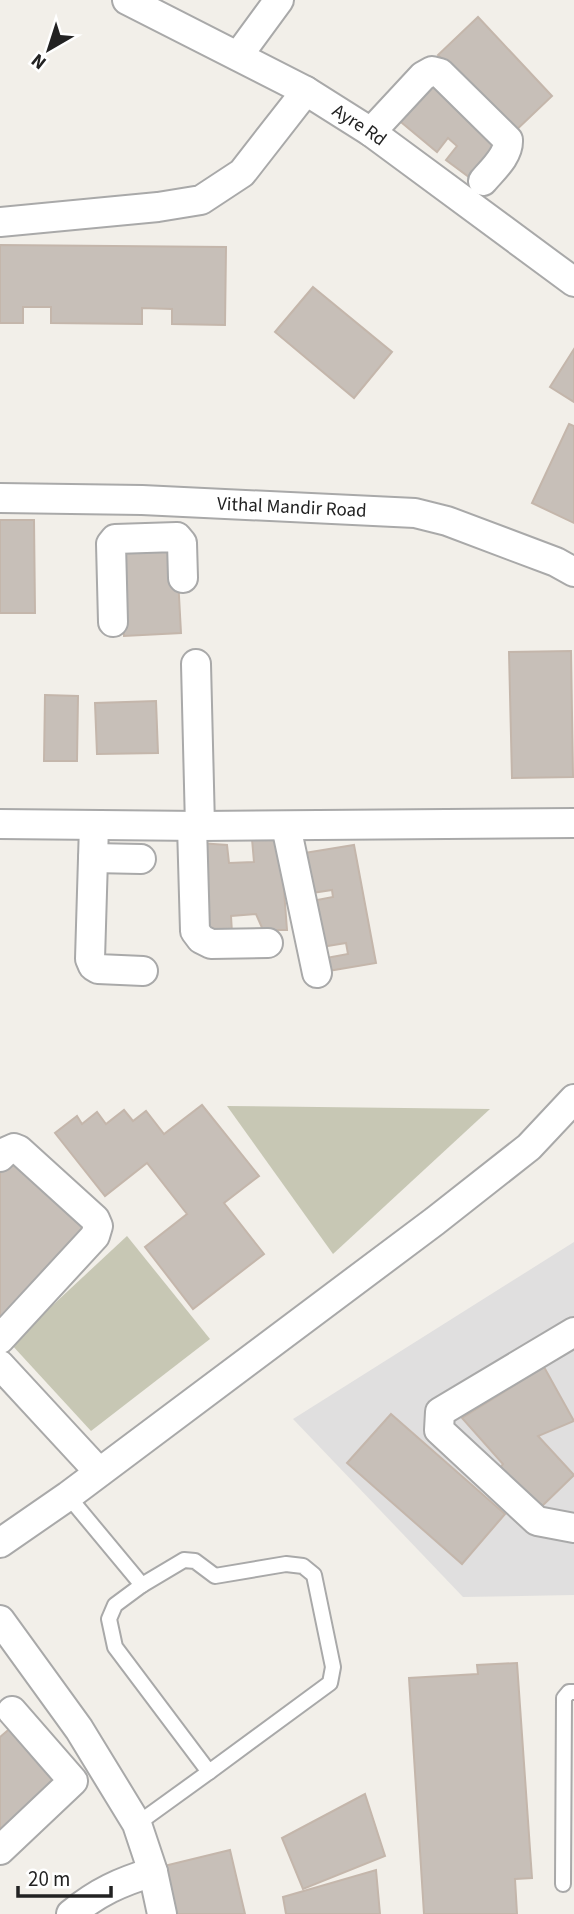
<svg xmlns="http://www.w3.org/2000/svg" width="574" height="1914" viewBox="0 0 574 1914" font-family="'Source Sans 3',sans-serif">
	<rect width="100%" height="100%" fill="#f2efe9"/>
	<polygon fill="#e0dfdf" points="574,1242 574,1595 463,1597 293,1419"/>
	<g fill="#c7c7b4">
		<polygon points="227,1106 490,1109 333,1254"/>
		<polygon points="127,1236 210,1339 91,1431 11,1344"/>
	</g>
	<g fill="#c7bfb8" stroke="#c4b6ab" stroke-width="2">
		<polygon points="478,17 552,96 512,134 438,55"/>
		<polygon points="435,78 501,144 473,180 446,160 457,146 448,138 437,152 396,118"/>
		<polygon points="0,245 226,247 225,325 172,324 172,309 142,308 142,324 51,323 51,307 23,307 23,323 0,323"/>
		<polygon points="313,287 392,352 354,398 275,332"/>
		<polygon points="574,349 574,402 550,387"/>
		<polygon points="569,424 574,426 574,523 532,503"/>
		<polygon points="0,520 34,520 35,613 0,613"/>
		<polygon points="176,541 181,633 124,636 119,544"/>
		<polygon points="571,651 573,777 512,778 509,652"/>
		<polygon points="45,695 78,696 77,761 44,761"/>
		<polygon points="156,701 158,753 97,754 95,703"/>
		<polygon points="280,838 287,930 263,930 256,914 231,916 232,933 203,933 200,843 227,845 229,863 254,862 252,839"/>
		<polygon points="354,845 376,963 328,971 326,958 348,954 346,943 316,948 323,936 317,900 333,897 332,890 305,894 304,853"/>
		<polygon points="202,1105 259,1176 224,1203 264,1254 193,1309 145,1247 187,1214 147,1163 105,1196 55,1133 77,1116 82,1124 97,1112 106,1124 124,1110 133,1121 146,1111 164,1134"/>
		<polygon points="16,1155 93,1224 6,1321 0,1315 0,1173"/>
		<polygon points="544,1367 574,1421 538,1436 574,1475 539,1509 499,1469 503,1464 462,1418"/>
		<polygon points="391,1414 505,1514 462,1564 347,1463"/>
		<polygon points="517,1663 532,1878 515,1879 517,1914 424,1914 409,1678 478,1674 477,1665"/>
		<polygon points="13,1726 62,1779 0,1836 0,1737"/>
		<polygon points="365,1794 385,1856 303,1889 282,1838"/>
		<polygon points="230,1850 245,1914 168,1914 164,1866"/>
		<polygon points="376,1870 380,1914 286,1914 283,1897"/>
	</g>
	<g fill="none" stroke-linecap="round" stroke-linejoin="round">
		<defs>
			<g id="service">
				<polyline points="68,1496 142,1585"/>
				<polygon points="184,1560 195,1561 215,1576 286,1564 303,1566 314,1575 333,1667 330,1683 209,1772 115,1647 109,1619 115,1605 142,1585"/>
				<polyline points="137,1824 209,1772"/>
				<polyline points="563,1884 564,1698 569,1692 574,1692"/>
			</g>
			<g id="minor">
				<path id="s1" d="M127,0L306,91L371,132L574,282"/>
				<polyline points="238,56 279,0"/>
				<path d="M371,132L423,76L432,71L440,73L508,140C509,156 492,170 483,181"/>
				<polyline points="0,222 158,207 201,200 242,173 306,91"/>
				<path id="s2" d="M0,498L142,500L415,513L447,521L556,562L574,572"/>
				<polyline points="113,622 111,544 115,539 177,537 182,543 183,578"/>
				<polyline points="196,664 200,826"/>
				<polyline points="0,824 200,826 574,823"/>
				<polyline points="94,825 90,959 93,966 98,969 143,971"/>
				<polyline points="192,826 195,931 201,939 211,944 268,943"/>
				<polyline points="286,826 317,973"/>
				<polyline points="93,858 141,859"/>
				<polyline points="0,1157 5,1152 14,1148 19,1150 95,1219 98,1226 95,1236 0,1339"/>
				<polyline points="574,1332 440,1412 439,1430 537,1521 574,1528"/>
				<polyline points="0,1365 99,1472"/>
				<polyline points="0,1543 68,1496 435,1221 529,1147 574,1099"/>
				<polyline points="0,1620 79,1729 137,1824 153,1872 162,1914"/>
				<polyline points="0,1850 73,1781 12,1711"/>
				<path d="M71,1914C98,1892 120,1882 153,1872"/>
			</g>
		</defs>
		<use href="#service" stroke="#a9a9a9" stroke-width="18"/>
		<use href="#minor" stroke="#a9a9a9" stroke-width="32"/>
		<use href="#service" stroke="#fff" stroke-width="14"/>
		<use href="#minor" stroke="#fff" stroke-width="28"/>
	</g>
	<g text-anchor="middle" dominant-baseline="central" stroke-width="6" stroke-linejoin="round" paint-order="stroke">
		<g font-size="19" fill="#222" stroke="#fff">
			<text stroke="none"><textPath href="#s1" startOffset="264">Ayre Rd</textPath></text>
			<text stroke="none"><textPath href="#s2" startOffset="292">Vithal Mandir Road</textPath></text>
		</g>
	</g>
	<g transform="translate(49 49) rotate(219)" stroke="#ffffff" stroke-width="5" paint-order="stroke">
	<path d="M0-5L12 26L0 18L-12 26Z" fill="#222222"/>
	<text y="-10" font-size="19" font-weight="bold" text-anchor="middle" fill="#222222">N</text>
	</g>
	<path d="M18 1886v10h93v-10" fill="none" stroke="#222222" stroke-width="3.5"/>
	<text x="28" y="1886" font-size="21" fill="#222222" stroke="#ffffff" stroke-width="5" paint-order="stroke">20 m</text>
</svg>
